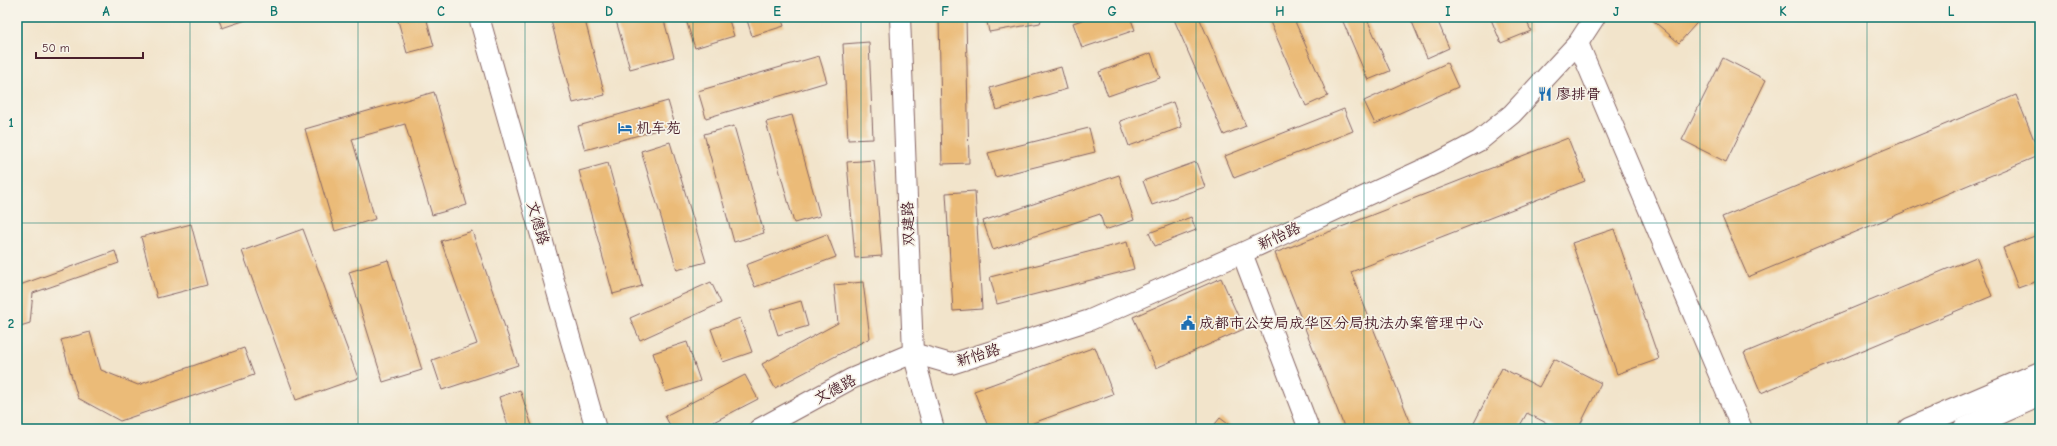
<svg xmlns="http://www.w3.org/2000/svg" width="2057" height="446" viewBox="0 0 2057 446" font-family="'Comic Neue','LXGW WenKai TC',sans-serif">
	<rect width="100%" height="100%" fill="#f7f3e8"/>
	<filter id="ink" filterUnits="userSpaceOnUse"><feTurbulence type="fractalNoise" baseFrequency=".025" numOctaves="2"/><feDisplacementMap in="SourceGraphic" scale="8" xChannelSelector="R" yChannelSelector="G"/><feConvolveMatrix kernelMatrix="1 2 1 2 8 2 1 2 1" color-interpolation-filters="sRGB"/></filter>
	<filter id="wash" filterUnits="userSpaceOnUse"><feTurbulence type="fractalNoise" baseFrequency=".012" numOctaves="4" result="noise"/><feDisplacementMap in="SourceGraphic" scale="16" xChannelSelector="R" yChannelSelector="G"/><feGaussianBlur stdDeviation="0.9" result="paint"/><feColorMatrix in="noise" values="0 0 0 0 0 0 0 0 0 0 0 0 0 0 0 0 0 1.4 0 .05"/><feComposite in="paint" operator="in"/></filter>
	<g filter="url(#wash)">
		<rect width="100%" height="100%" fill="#f2e4cb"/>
		<g id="blocks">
			<g fill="#ebbb78">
				<polygon points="218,17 255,17 222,28"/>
				<polygon points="397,17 426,17 434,46 407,53"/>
				<polygon points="550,17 584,17 605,95 573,103"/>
				<polygon points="615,17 663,17 674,57 630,69"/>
				<polygon points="685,17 728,17 734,36 695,48"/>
				<polygon points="746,17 781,17 784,26 752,36"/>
				<polygon points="939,17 966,17 969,163 942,164"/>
				<polygon points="986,17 1042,17 1040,23 989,32"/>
				<polygon points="1091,17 1130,17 1135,30 1082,48 1073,23"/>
				<polygon points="1173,17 1199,17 1246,126 1224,135"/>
				<polygon points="1268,17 1293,17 1328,96 1306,106"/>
				<polygon points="1341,17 1366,17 1390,71 1368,80"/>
				<polygon points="1410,17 1436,17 1449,48 1427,58"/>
				<polygon points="1490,17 1525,17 1531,31 1501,43"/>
				<polygon points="1649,17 1702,17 1679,43"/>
				<polygon points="869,42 873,139 848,140 843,44"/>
				<polygon points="1151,53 1160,78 1108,96 1099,72"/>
				<polygon points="819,56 827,82 706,118 698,91"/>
				<polygon points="1723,58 1766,80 1726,162 1682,140"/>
				<polygon points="1447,63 1458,87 1375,124 1364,101"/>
				<polygon points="1061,67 1067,89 997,110 990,88"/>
				<polygon points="434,92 467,205 432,215 405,124 352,139 375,219 335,231 305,129"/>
				<polygon points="2016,95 2040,155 1748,277 1722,217"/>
				<polygon points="668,101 675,125 585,150 578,126"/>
				<polygon points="1173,102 1182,127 1129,146 1120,121"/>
				<polygon points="1344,109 1353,131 1234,178 1225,156"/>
				<polygon points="792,115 820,216 794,223 766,122"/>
				<polygon points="734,126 764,233 734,242 704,134"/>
				<polygon points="1089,128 1095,152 995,177 988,153"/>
				<polygon points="1568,138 1585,181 1351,272 1413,429 1345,429 1275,253"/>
				<polygon points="670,142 706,262 677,270 641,151"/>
				<polygon points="874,160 882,256 855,258 847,162"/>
				<polygon points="1196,162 1205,187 1152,205 1143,181"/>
				<polygon points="608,163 642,286 613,294 579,171"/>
				<polygon points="1119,175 1134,220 1105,230 1100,214 993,250 983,221"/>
				<polygon points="975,191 982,309 953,311 946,193"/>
				<polygon points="1191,217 1196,230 1155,246 1149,233"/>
				<polygon points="191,224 207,285 157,298 141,237"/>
				<polygon points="303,229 358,378 296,400 242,251"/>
				<polygon points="1614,229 1659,359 1617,374 1572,243"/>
				<polygon points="472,231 518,365 442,390 432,360 477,344 441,241"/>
				<polygon points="827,234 836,257 755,287 746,265"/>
				<polygon points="2040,234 2040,280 2018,288 2003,248"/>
				<polygon points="1127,242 1134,269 997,304 990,277"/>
				<polygon points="115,251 119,263 33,293 30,323 17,327 17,286"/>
				<polygon points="1976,257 1992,296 1761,393 1744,353"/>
				<polygon points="388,260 422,370 383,382 349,272"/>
				<polygon points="1221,278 1244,329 1156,368 1133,317"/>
				<polygon points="711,282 721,303 640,340 630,318"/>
				<polygon points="863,282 870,338 775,388 762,364 838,323 834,285"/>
				<polygon points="801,301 808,326 778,335 770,310"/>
				<polygon points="740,318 752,352 723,362 711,329"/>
				<polygon points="90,332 101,370 138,385 244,348 254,375 120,421 78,398 61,340"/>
				<polygon points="687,342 700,381 666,392 653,353"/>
				<polygon points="1095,347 1113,394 1033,423 1035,429 989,429 974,391"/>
				<polygon points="1554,359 1601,383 1578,429 1558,429 1527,413 1518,429 1471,429 1502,368 1539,387"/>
				<polygon points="745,375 758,399 700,429 672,429 665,416"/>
				<polygon points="520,390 533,429 509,429 499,397"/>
				<polygon points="1220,418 1235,429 1211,429"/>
			</g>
		</g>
	</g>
	<g filter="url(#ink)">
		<use href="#blocks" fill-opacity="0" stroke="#856463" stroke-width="1"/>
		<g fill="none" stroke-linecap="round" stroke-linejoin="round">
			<defs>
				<g id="minor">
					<polyline points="479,17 596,429"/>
					<polyline points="900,17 913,353 934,429"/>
					<polyline points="1578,43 1742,429"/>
					<polyline points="1242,253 1309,429"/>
					<polyline points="759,429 851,379 913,353 951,364 1090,320 1242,253 1439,162 1479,141 1512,114 1578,43 1595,17"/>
				</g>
				<polyline id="major" points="1909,429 2040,373"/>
				<polyline id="highway" points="1964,429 2040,395"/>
			</defs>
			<use href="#minor" stroke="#856463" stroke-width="22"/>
			<use href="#major" stroke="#856463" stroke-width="24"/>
			<use href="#highway" stroke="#856463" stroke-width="24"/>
			<use href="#minor" stroke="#fff" stroke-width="20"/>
			<use href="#major" stroke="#fff" stroke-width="22"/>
			<use href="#highway" stroke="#fff" stroke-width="22"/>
		</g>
	</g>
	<path fill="none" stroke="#0f766e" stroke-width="1" stroke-opacity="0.55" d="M190,17V429M358,17V429M525,17V429M693,17V429M861,17V429M1028,17V429M1196,17V429M1364,17V429M1532,17V429M1700,17V429M1867,17V429M17,223H2040"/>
	<defs>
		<symbol id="restaurant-bare" viewBox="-9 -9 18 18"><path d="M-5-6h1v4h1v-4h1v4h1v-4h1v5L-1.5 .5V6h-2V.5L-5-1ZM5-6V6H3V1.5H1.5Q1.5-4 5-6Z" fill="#1f6fb2" stroke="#f7f3e8" stroke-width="2.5" paint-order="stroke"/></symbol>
		<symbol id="hotel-bare" viewBox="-9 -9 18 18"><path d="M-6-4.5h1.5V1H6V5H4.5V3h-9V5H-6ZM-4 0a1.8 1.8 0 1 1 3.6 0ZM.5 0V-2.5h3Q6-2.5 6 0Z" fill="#1f6fb2" stroke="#f7f3e8" stroke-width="2.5" paint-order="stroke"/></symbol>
		<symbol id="civic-bare" viewBox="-9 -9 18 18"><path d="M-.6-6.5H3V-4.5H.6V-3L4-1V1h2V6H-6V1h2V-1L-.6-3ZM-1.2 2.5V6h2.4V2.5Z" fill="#1f6fb2" stroke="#f7f3e8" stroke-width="2.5" paint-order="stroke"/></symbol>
	</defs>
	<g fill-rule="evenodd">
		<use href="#restaurant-bare" x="1535" y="84" width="20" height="20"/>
		<use href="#hotel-bare" x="615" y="118" width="20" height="20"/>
		<use href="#civic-bare" x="1178" y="313" width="20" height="20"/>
	</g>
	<g text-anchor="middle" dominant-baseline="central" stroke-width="3.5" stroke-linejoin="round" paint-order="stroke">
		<g font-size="15" fill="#4a1f2b" stroke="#f7f3e8" text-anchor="start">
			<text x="1556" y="94">廖排骨</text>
			<text x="636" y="128">机车苑</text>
			<text x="1199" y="323">成都市公安局成华区分局执法办案管理中心</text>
		</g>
		<g font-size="15" fill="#4a1f2b" stroke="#f7f3e8">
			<text transform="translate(538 223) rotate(74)">文德路</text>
			<text transform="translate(908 224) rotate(-92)">双建路</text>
			<text transform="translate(1279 236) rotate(-25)">新怡路</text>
			<text transform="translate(978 355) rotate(-17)">新怡路</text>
			<text transform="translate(835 389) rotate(-28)">文德路</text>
		</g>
	</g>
	<rect width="2057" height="446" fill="none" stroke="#f7f3e8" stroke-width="44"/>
	<path d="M36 52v6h107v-6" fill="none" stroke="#4a1f2b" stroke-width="2"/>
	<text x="42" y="52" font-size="12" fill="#4a1f2b" stroke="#f7f3e8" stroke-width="3" paint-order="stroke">50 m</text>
	<rect x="22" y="22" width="2013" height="402" fill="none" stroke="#0f766e" stroke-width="1.5"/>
	<g font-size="13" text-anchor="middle" font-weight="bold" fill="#0f766e">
		<text x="106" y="16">A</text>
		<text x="274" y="16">B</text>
		<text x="441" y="16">C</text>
		<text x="609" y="16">D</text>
		<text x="777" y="16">E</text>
		<text x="945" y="16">F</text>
		<text x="1112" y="16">G</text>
		<text x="1280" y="16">H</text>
		<text x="1448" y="16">I</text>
		<text x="1616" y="16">J</text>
		<text x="1783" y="16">K</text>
		<text x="1951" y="16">L</text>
		<text x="11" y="127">1</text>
		<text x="11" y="328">2</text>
	</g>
</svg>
